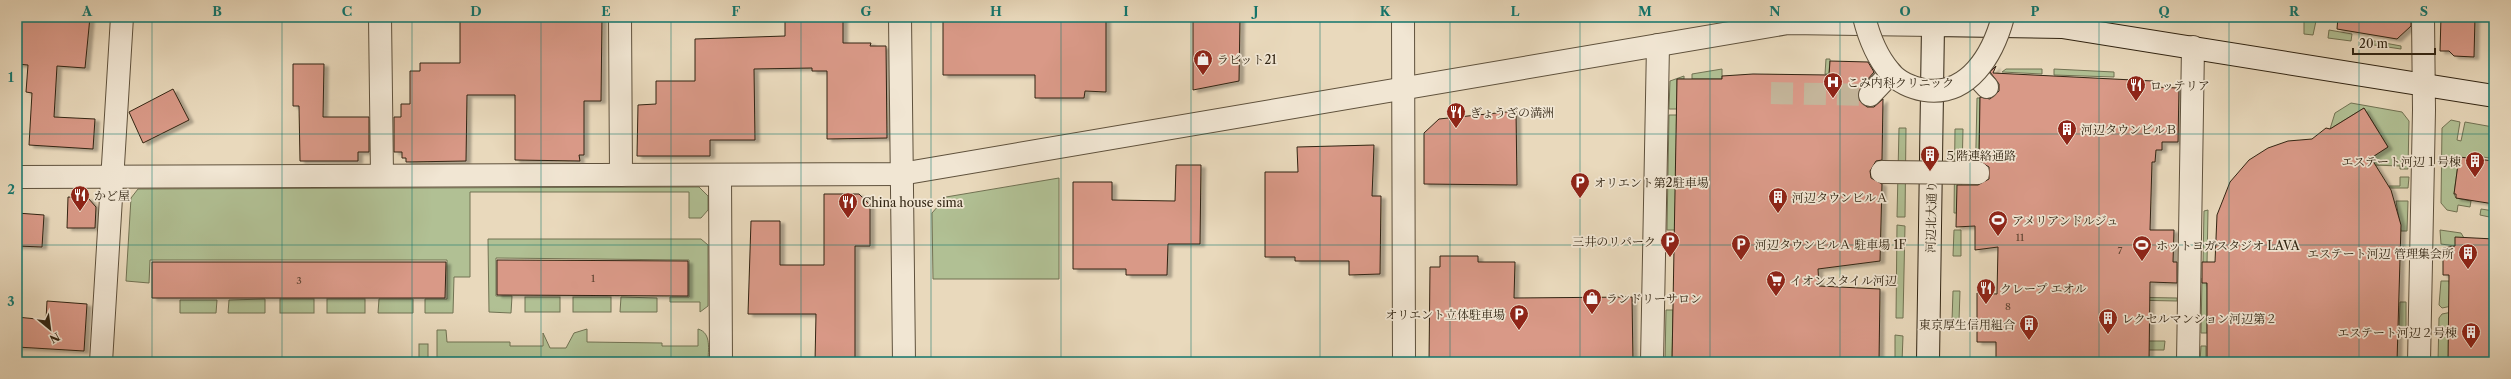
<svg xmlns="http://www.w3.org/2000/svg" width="2511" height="379" viewBox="0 0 2511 379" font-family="'Libre Caslon Text','Noto Serif JP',serif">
	<defs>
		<filter id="shadow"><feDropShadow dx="4.5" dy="2.5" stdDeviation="1" flood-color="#0004"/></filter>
	</defs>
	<rect width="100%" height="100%" fill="#e9d9bc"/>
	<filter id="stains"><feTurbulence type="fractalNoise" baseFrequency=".005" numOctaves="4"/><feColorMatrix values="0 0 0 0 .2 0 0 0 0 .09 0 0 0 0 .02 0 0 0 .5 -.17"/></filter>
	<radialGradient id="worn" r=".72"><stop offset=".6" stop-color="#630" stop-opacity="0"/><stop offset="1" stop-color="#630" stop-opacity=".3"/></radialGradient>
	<g fill="#b1c094" stroke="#717253">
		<polygon points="2304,17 2310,17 2310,20 2316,21 2313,35 2304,34"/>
		<polygon points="2329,30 2352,34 2351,41 2328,38"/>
		<polygon points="2374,41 2401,46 2401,49 2374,45"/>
		<polygon points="1826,59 1830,59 1829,74 1825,74"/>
		<polygon points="1722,69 1722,79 1692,79 1692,74"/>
		<polygon points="2006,69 2042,69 2042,74 2002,72"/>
		<polygon points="2054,69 2114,72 2114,77 2054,75"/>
		<polygon points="1684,76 1684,79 1677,79 1677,109 1669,109 1670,81"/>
		<polygon points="1977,98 1980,98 1978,187 1975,191"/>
		<polygon points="2351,103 2402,112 2409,121 2408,169 2400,169 2400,166 2373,165 2367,160 2388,147 2364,108 2330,129 2335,113"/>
		<polygon points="1669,115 1677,115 1675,230 1667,230"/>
		<polygon points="2451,120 2460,122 2457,140 2461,141 2465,122 2493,127 2489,158 2483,157 2483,160 2459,157 2454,194 2456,198 2471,201 2470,207 2458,205 2457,212 2447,210 2441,203 2442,128"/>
		<polygon points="1899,128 1906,128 1905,217 1897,217"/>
		<polygon points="1955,129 1963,129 1961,213 1954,213"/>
		<polygon points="2400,177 2409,177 2408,188 2390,188 2389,186 2400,186"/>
		<polygon points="1059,178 1059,279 933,279 932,213 946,197"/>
		<polygon points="699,187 708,196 708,210 701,218 689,218 689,192 470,192 470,277 454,277 453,313 425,313 425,299 447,299 447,260 150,260 149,283 126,281 131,198 138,189"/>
		<polygon points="2396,201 2408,201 2407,231 2401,231"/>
		<polygon points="2481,209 2494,211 2494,218 2480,215"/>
		<polygon points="2208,210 2207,265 2203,265 2204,211"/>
		<polygon points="1897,225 1905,226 1903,318 1896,318"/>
		<polygon points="1954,230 1961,230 1961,256 1953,256"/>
		<polygon points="2440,230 2461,233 2464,238 2455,246 2441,244"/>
		<polygon points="488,239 701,239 708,245 708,306 700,312 700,302 670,302 670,297 689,297 689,260 496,258 496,296 512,296 511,313 489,312"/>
		<polygon points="2202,278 2207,279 2207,333 2201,333"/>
		<polygon points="2441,281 2449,281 2452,306 2442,308 2439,305"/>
		<polygon points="1953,291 1960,291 1959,321 1952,321"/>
		<polygon points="2065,296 2177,298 2177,301 2076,299"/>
		<rect x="525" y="297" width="35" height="15"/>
		<rect x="573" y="297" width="38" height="15"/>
		<polygon points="621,297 657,298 657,312 620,312"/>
		<polygon points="265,299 265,313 228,313 229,300"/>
		<rect x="280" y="299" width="34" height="14"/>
		<rect x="327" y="299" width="38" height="14"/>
		<polygon points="379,299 413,299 413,313 378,313"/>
		<polygon points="180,300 217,300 216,313 180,313"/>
		<polygon points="2400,302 2406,302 2406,333 2399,333"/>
		<polygon points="2493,304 2494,333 2450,362 2438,362 2439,318 2442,314"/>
		<polygon points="1666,310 1673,310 1672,362 1665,362"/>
		<path d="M587,329V342L662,343V346H698V329C712,333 708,350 708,362H437V330H446L447,342H510V346H543V333L550,348H566L574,333Z"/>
		<polygon points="1895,335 1903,336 1902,362 1895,362"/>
		<polygon points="2147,341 2165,341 2164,350 2146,350"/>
		<rect x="419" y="344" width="9" height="18"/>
		<polygon points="2201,346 2206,346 2206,362 2200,362"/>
	</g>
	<g fill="#d99987" stroke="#312412" filter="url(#shadow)">
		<polygon points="17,17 90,17 85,68 57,66 54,117 95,119 93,149 29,145 32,93 26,92 28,65 17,64"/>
		<polygon points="460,17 602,17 601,101 584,101 584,155 579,155 580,161 515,160 515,95 467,95 466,161 406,162 406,158 402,158 402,152 394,152 394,117 401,117 401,104 410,104 410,71 420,71 420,63 460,63"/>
		<polygon points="785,17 843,17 843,43 871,43 870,46 886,46 887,138 827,139 827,71 812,71 812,68 754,69 755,140 710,140 710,156 637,156 638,105 656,104 656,81 695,81 695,39 785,36"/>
		<polygon points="943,17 1106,17 1106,92 1085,91 1084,98 1035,98 1035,75 943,75"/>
		<polygon points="1193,17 1240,17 1239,81 1193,90"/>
		<polygon points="2338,17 2411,17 2411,26 2397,39 2337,29"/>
		<polygon points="2441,17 2475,17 2474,57 2454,56 2449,51 2440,51"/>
		<polygon points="1830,61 1868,62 1874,72 1861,87 1858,99 1867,107 1874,107 1883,99 1882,160 1876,161 1870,171 1871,178 1882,184 1880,261 1818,269 1819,286 1880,289 1879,362 1672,362 1677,79 1722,79 1722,76 1753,74 1829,75"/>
		<polygon points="293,64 324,64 323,117 369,117 369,152 358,152 358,161 300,161 299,106 293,106"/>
		<polygon points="1996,66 1993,73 2153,81 2153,87 2179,88 2178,142 2162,142 2162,150 2156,150 2155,162 2152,162 2150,230 2174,230 2173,262 2177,262 2177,283 2150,282 2149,362 1996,362 1996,342 1977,342 1977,293 1997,294 1998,247 1975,250 1975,226 1956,227 1957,185 1978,185 1989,179 1989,167 1979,161 1980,97 1990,99 1999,91 1999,84 1990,72"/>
		<polygon points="173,89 189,120 143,143 129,112"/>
		<polygon points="2364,108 2388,147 2371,158 2391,190 2401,225 2397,362 2207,362 2207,283 2202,283 2202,262 2215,262 2217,215 2230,182 2249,160 2268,148 2288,141 2312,139 2326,128 2330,129"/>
		<polygon points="1516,111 1517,185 1424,184 1424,133 1439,119"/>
		<polygon points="1374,145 1372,196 1381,196 1380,274 1349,275 1349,261 1295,261 1295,257 1265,257 1265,172 1298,172 1297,147"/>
		<polygon points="2459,157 2494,161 2494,204 2456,198 2456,194 2454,194"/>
		<polygon points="1176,165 1201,165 1200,244 1168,244 1167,275 1126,275 1126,269 1073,269 1073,182 1112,182 1112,200 1175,201"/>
		<polygon points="824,194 859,194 870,205 870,246 855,246 855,362 815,362 816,314 748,314 751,221 780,221 780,265 824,265"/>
		<polygon points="68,197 88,198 96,207 95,228 67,228"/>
		<polygon points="17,213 44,215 42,247 17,246"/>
		<polygon points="2455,237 2494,239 2491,333 2494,333 2494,362 2448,362 2449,275 2443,275 2443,248 2455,246"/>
		<polygon points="1440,256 1478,256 1478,262 1515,262 1514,298 1632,297 1633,362 1429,362 1430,267 1440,267"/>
		<polygon points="497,260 688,261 688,296 497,295"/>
		<polygon points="152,262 446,262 445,298 152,298"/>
		<polygon points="47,301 87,304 84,351 17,347 17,317 46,320"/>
	</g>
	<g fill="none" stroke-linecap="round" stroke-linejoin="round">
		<polyline stroke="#c4b59a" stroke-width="22" stroke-dasharray="22 11" stroke-linecap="butt" points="1771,93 1870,95"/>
		<defs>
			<g id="street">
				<polyline points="380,17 382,175"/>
				<polyline points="620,17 621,175"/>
				<polyline points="900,17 904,362"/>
				<polyline points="1403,17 1404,362"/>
				<polyline points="1975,74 1987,87"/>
				<polyline points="1870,95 1891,73"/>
				<polyline points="720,175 721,362"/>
				<polyline points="17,177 901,174 1788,23 1933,25"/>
				<polyline points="101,362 122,17"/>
				<polyline points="1652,362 1658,45"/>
				<polyline points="2188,362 2193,47"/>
				<polyline points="2419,362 2424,110 2423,17"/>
			</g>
			<polyline id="secondary" points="1928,362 1933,25 2062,27 2494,96"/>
		</defs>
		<use href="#street" stroke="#5f513c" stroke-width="24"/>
		<use href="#secondary" stroke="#312412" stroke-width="24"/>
		<use href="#street" stroke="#f1e6d3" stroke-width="22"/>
		<use href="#secondary" stroke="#f1e6d3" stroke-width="22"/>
		<defs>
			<g id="street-bridge">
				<path d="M1864,17C1869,37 1876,56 1890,72C1898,82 1912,88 1924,90C1969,97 1993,54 2003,17"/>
				<polyline points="1882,172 1978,173"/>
			</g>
		</defs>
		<use href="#street-bridge" stroke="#5f513c" stroke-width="24" stroke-linecap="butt"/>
		<use href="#street-bridge" stroke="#f1e6d3" stroke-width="22"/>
	</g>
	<path fill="none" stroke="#0f766e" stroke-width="1" stroke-opacity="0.55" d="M152,17V362M282,17V362M412,17V362M541,17V362M671,17V362M801,17V362M931,17V362M1061,17V362M1191,17V362M1320,17V362M1450,17V362M1580,17V362M1710,17V362M1840,17V362M1970,17V362M2099,17V362M2229,17V362M2359,17V362M17,134H2494M17,245H2494"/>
	<defs>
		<symbol id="shop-pin" viewBox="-11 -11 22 30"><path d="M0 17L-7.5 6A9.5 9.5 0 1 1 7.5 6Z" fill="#8f2418" stroke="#f1e6d3"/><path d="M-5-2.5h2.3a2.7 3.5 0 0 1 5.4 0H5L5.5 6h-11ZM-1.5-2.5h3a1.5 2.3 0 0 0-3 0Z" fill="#fff"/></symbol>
		<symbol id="hospital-pin" viewBox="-11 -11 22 30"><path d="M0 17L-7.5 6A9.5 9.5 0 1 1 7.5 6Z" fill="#8f2418" stroke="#f1e6d3"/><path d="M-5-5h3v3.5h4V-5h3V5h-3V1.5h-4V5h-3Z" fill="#fff"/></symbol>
		<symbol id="restaurant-pin" viewBox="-11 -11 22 30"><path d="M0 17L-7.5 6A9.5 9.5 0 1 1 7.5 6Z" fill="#8f2418" stroke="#f1e6d3"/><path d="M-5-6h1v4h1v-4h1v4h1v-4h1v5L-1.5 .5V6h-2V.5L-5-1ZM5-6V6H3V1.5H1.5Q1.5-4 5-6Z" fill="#fff"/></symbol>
		<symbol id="building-pin" viewBox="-11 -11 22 30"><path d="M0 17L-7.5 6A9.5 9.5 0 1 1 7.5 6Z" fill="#8f2418" stroke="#f1e6d3"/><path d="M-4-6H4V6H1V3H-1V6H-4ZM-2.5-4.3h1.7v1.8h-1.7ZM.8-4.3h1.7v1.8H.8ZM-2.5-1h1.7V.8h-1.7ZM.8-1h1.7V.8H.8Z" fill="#fff"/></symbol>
		<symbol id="parking-pin" viewBox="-11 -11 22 30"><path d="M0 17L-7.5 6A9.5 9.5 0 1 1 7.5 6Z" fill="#8f2418" stroke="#f1e6d3"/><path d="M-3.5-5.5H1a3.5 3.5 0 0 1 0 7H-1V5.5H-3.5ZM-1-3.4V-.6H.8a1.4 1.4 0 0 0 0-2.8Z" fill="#fff"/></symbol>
		<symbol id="stadium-pin" viewBox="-11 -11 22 30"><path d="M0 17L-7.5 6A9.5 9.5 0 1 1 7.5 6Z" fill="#8f2418" stroke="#f1e6d3"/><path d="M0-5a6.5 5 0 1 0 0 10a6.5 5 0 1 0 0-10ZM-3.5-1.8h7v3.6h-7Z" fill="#fff"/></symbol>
		<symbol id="supermarket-pin" viewBox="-11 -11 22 30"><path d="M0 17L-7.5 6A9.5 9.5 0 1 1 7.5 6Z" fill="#8f2418" stroke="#f1e6d3"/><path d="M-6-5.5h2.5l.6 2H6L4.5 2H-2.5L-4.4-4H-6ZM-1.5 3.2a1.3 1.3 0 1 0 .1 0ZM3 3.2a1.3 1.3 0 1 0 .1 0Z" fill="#fff"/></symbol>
	</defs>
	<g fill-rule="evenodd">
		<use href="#shop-pin" x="1192" y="48" width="22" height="30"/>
		<use href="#hospital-pin" x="1822" y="71" width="22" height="30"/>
		<use href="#restaurant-pin" x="2125" y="74" width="22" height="30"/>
		<use href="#restaurant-pin" x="1445" y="101" width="22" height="30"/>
		<use href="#building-pin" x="2056" y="118" width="22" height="30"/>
		<use href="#building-pin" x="1919" y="144" width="22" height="30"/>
		<use href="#building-pin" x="2464" y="150" width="22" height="30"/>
		<use href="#parking-pin" x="1569" y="171" width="22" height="30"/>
		<use href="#restaurant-pin" x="69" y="184" width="22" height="30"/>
		<use href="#building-pin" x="1767" y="186" width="22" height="30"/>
		<use href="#restaurant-pin" x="837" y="191" width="22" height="30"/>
		<use href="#stadium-pin" x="1987" y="209" width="22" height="30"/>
		<use href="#parking-pin" x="1659" y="230" width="22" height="30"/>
		<use href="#parking-pin" x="1730" y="233" width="22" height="30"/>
		<use href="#stadium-pin" x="2131" y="234" width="22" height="30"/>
		<use href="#building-pin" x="2457" y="242" width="22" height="30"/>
		<use href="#supermarket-pin" x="1765" y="269" width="22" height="30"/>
		<use href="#restaurant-pin" x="1975" y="277" width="22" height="30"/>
		<use href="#shop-pin" x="1581" y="287" width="22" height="30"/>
		<use href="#parking-pin" x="1508" y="303" width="22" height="30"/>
		<use href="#building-pin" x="2097" y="307" width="22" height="30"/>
		<use href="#building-pin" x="2018" y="313" width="22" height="30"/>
		<use href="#building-pin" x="2460" y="321" width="22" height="30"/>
	</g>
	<g text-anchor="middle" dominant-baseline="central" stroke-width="3.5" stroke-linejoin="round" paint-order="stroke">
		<g font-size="10" fill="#5b412f">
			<text x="2020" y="237">11</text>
			<text x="2120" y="250">7</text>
			<text x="593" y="278">1</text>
			<text x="299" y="280">3</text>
			<text x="2008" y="306">8</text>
		</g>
		<g font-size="12" fill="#312412" stroke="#f1e6d3" text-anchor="start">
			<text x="1217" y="59">ラビット21</text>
			<text x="1847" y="82">こみ内科クリニック</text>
			<text x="2150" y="85">ロッテリア</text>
			<text x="1470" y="112">ぎょうざの満洲</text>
			<text x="2081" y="129">河辺タウンビルＢ</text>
			<text x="1944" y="155">５階連絡通路</text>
			<text x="2461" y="161" text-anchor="end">エステート河辺１号棟</text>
			<text x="1594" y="182">オリエント第2駐車場</text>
			<text x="94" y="195">かど屋</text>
			<text x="1792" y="197">河辺タウンビルＡ</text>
			<text x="862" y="202">China house sima</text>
			<text x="2012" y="220">アメリアンドルジュ</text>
			<text x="1656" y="241" text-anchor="end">三井のリパーク</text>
			<text x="1755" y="244">河辺タウンビルＡ 駐車場 1F</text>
			<text x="2156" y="245">ホットヨガスタジオ LAVA</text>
			<text x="2454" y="253" text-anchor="end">エステート河辺 管理集会所</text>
			<text x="1790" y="280">イオンスタイル河辺</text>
			<text x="2000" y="288">クレープ エオル</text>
			<text x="1606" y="298">ランドリーサロン</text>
			<text x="1505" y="314" text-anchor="end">オリエント立体駐車場</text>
			<text x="2122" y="318">レクセルマンション河辺第２</text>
			<text x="2015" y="324" text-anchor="end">東京厚生信用組合</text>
			<text x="2457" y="332" text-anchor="end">エステート河辺２号棟</text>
		</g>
		<g font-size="12" fill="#312412" stroke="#f1e6d3">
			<text transform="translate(1931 217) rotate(-89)">河辺北大通り</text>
		</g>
	</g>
	<rect width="2511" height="379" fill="none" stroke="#e9d9bc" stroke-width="44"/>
	<g transform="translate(50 329) rotate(151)" stroke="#f1e6d3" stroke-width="3" paint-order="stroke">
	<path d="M0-3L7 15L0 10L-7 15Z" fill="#312412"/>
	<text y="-6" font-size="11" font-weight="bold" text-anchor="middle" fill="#312412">N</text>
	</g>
	<path d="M2353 48v6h82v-6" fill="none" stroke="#312412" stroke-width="2"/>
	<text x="2359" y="48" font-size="12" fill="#312412" stroke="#f1e6d3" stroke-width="3" paint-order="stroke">20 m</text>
	<rect x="22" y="22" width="2467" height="335" fill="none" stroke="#0f766e" stroke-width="1.5"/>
	<g font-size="13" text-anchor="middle" font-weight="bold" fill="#0f766e">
		<text x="87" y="16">A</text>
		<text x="217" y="16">B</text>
		<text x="347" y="16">C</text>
		<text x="476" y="16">D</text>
		<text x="606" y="16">E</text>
		<text x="736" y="16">F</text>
		<text x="866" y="16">G</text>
		<text x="996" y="16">H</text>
		<text x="1126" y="16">I</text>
		<text x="1256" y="16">J</text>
		<text x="1385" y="16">K</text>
		<text x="1515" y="16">L</text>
		<text x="1645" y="16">M</text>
		<text x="1775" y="16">N</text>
		<text x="1905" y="16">O</text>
		<text x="2035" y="16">P</text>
		<text x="2164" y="16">Q</text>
		<text x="2294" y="16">R</text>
		<text x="2424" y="16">S</text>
		<text x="11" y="82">1</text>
		<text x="11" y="194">2</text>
		<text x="11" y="306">3</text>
	</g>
	<rect width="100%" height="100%" filter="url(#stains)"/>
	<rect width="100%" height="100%" fill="url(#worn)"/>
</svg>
